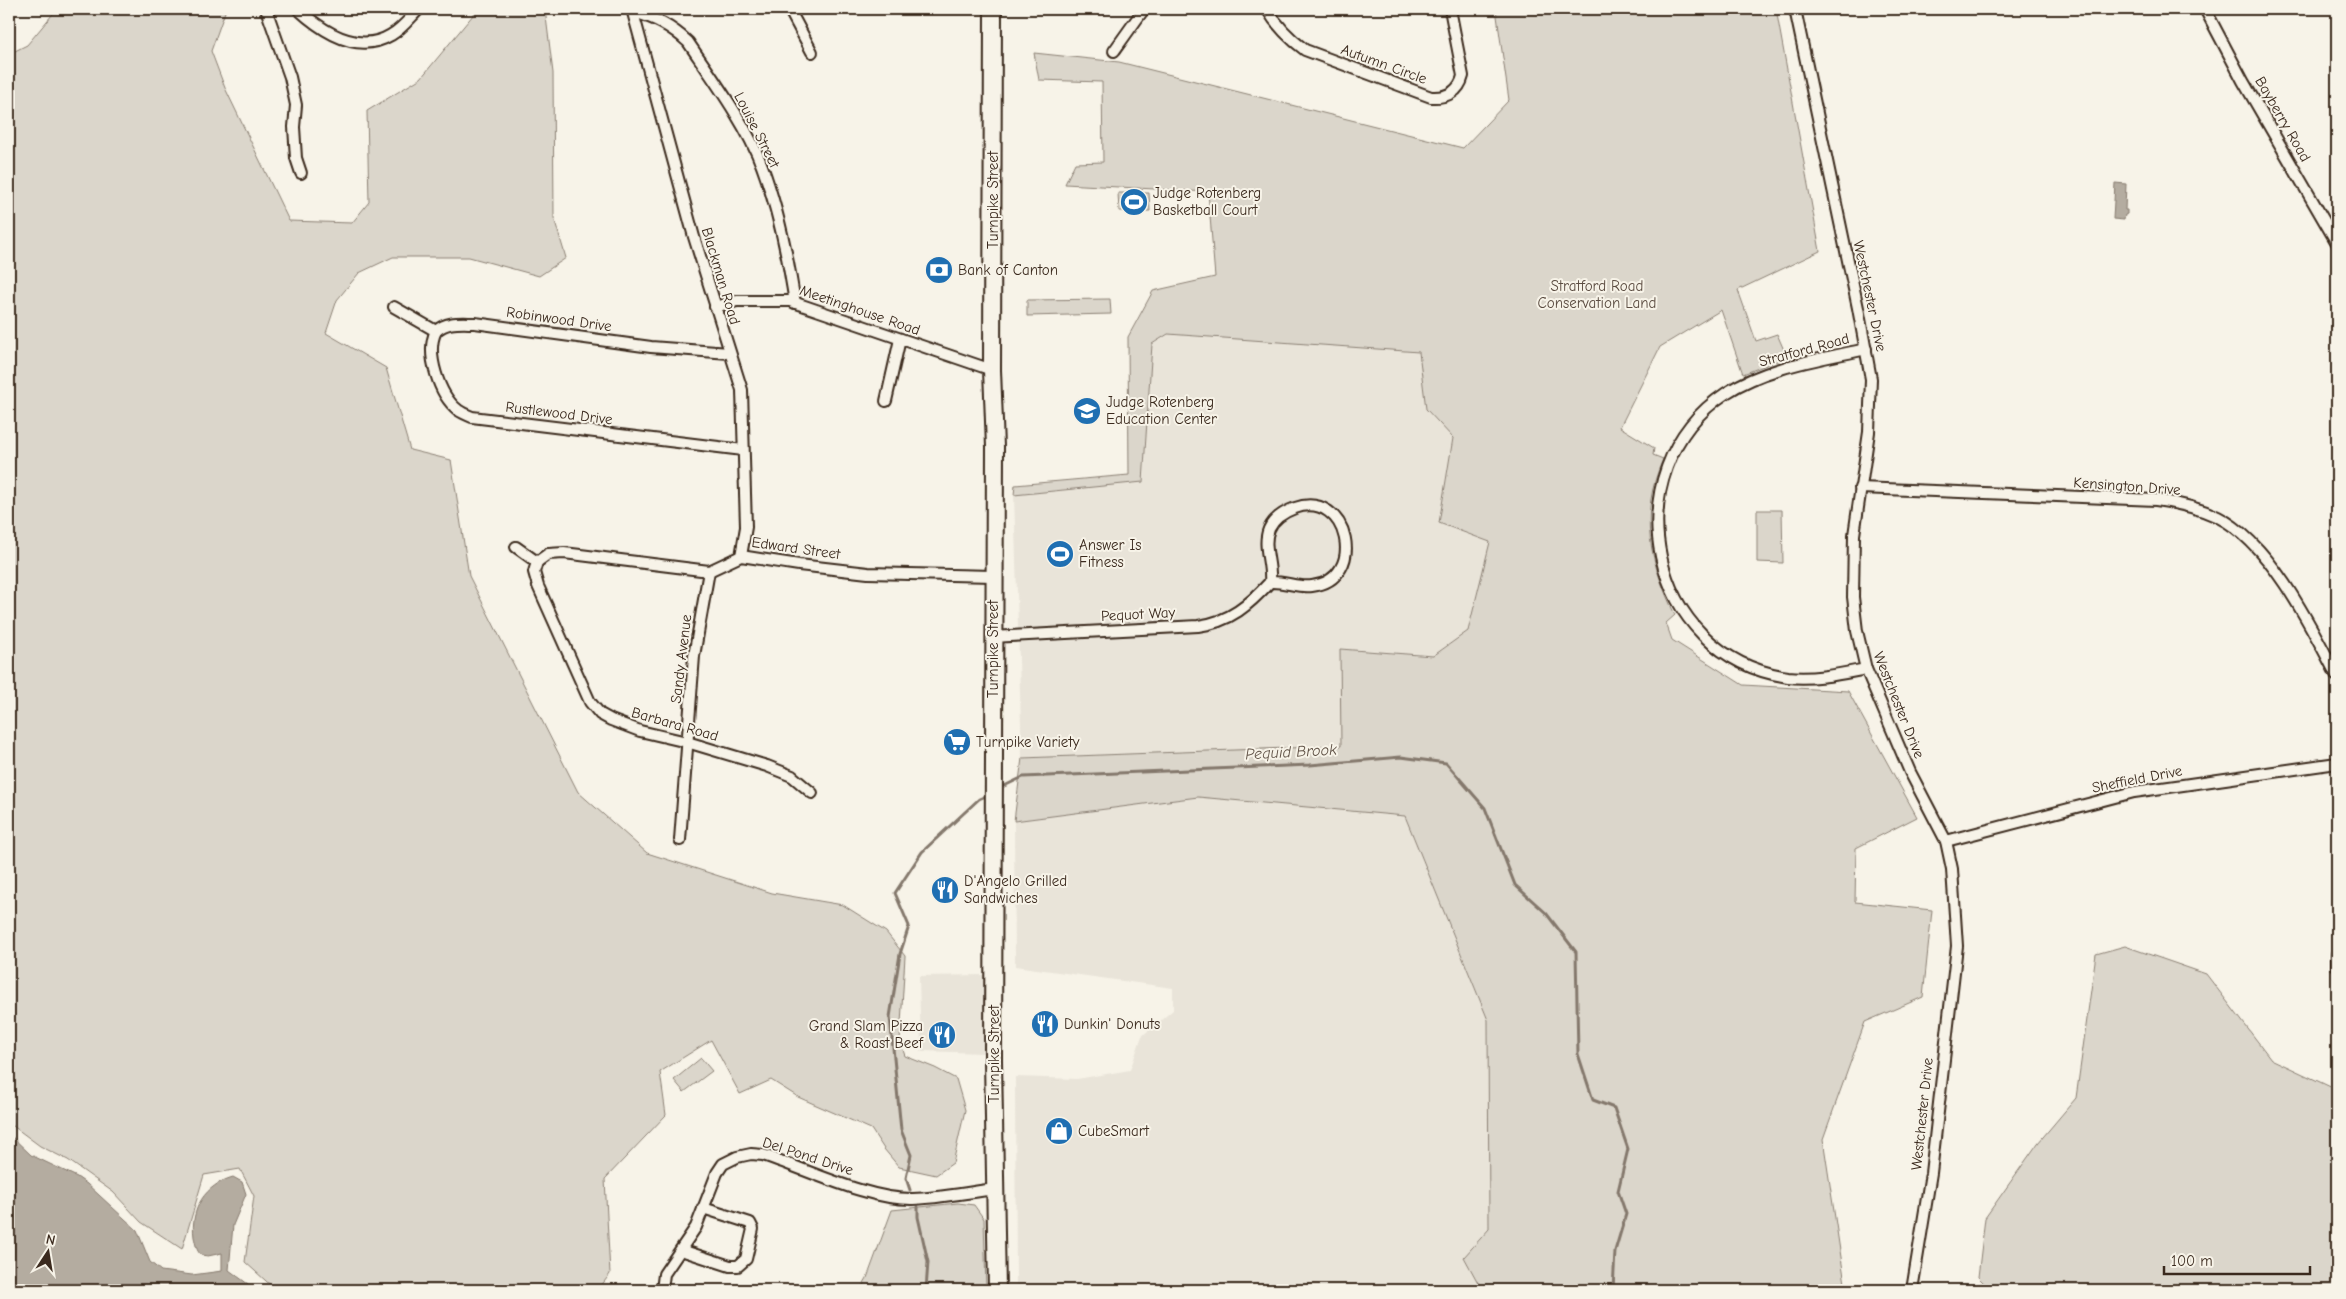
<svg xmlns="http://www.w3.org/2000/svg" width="2346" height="1299" viewBox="0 0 2346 1299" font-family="'Comic Neue',sans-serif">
	<rect width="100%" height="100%" fill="#f7f3e8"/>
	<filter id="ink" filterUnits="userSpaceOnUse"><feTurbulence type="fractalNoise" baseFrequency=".02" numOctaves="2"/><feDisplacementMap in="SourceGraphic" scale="10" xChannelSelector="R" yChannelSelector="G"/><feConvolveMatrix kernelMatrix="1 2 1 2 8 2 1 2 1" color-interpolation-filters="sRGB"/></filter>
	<g filter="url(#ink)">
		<g fill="#e9e4d9">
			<polygon points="1168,334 1419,352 1426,409 1453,438 1439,523 1490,542 1468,631 1433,656 1340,649 1342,746 1022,758 1014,495 1143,482 1152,344"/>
			<polygon points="1198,797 1405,816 1488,1020 1489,1229 1464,1257 1482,1290 1016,1290 1015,1077 1077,1079 1130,1070 1142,1036 1173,1010 1173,988 1015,966 1014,821"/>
			<polygon points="985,975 984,1053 921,1051 919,976"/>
		</g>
		<g fill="#dbd6cb" stroke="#8b8074">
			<polygon points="57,9 226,9 211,51 225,88 289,221 352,223 369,202 367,111 421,78 478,9 545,9 553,73 554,218 566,258 539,276 469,257 393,257 359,273 337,300 326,333 386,368 410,450 451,460 469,576 578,792 647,853 772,893 843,905 886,932 905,956 900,1041 905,1056 935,1068 956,1079 965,1110 953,1163 936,1175 899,1167 884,1149 871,1129 798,1097 771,1080 740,1094 711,1040 660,1072 666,1115 605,1179 610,1274 598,1290 276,1290 245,1262 254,1196 240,1169 204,1175 182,1249 141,1222 113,1192 68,1160 40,1146 9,1123 9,54 27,45"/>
			<path d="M1496,9H1776L1820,251L1738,290L1756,341L1777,334L1787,357L1743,374L1721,310L1660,347L1620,427L1654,448L1653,455L1663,459C1638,516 1650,562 1675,615L1666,623L1672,640L1743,685L1848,691L1917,817L1856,848L1855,902L1932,910L1923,997L1865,1022L1823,1139L1846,1290H1482L1464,1257L1489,1229L1488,1020L1405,816L1198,797L1014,821L1022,758L1341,746L1340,649L1433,656L1468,631L1490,542L1439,523L1453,438L1426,409L1419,352L1168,334L1152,344L1143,482L1014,495L1015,485L1129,475L1128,337L1153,291L1215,277L1208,192L1065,184L1075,163L1103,162L1102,82L1039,80L1034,53L1119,62L1463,148L1509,100Z"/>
			<polygon points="1118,193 1149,193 1150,211 1119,211"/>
			<polygon points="1110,299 1111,314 1027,316 1027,300"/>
			<polygon points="1757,510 1782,510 1783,563 1757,562"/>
			<polygon points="2125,946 2206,974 2271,1059 2337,1090 2337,1290 1991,1290 1978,1277 1985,1218 2038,1143 2076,1098 2096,954"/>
			<polygon points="701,1058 712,1071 684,1092 674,1080"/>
			<polygon points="958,1203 974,1205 984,1219 986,1290 860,1290 867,1278 892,1210"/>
		</g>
		<g fill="#b4aca0" stroke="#84786c">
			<polygon points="2115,183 2126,184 2125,210 2127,210 2127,214 2125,215 2124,220 2113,219"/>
			<path d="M9,1134L31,1155L77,1177L87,1184L137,1230L150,1262L161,1271L192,1275L222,1271V1253L208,1256L201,1255C196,1250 196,1245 194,1237C190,1209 205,1185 233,1177L242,1182L246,1194L233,1225L229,1270L256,1290H9Z"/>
		</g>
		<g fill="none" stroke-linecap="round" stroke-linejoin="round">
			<g stroke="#84786c" stroke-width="3">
				<polyline points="1000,788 1023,777 1310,765 1401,757 1446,763 1485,808 1515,885 1546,913 1576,952 1578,1054 1593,1100 1614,1108 1628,1149 1618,1191 1626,1214 1615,1251 1613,1290"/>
				<polyline points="910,1190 906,1178 911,1155 901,1130 890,1017 900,954 909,926 895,893 922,852 979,799 988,795"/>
				<polyline points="918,1207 918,1217 928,1262 926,1290"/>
			</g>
			<defs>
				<g id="street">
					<polyline points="266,9 290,77 296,105 294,127 296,158 301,173"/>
					<path d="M298,9C322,31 358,55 391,35C402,29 410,18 419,9"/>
					<polyline points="632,9 694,237 742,390 746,527 741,556"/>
					<polyline points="789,9 812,52"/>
					<path d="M1267,9C1277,26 1289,38 1305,50L1431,97C1447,98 1459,92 1463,76L1450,9"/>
					<polyline points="1795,9 1858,308 1871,379 1869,432 1854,535 1853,597 1857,631 1866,669 1910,772 1946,841 1952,869 1957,946 1931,1173 1912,1290"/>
					<polyline points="2205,9 2243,81 2337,243"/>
					<path d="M633,12C655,18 671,26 688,42C713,79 747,125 762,166C778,209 788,257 795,303"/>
					<polyline points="1114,51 1144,9"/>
					<path d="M394,307L436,331C447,321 460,323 475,323L651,347L729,353"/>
					<polyline points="715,307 737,301 790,301 992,370"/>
					<path d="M436,331C425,353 439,395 458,410C462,413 467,415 472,417L743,450"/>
					<polyline points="886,401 900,339"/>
					<path d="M1860,488L2156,500C2178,503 2197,507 2218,517C2270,543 2311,626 2337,676"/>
					<polyline points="516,547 537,562 548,554 564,553 709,571 741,556 799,565 868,573 993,576"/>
					<polyline points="537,562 534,572 538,586 590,702 600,714 611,720 640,731 687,742 767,766 792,776 812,793"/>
					<path d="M993,637L1198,626C1230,622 1249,605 1270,582C1284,581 1298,588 1312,586C1368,580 1349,489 1295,508C1284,512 1274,518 1269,529C1262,546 1272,564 1270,582"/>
					<path d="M1866,669C1840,674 1814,680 1788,677C1648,657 1610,470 1726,393C1765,367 1822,359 1866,349"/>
					<polyline points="680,840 694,656 709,571"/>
					<polyline points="1946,841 2134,792 2337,763"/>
					<polyline points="2337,954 2337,966"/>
					<polyline points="681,1250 730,1266 738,1266 746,1259 753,1229 750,1223 703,1208"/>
					<path d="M662,1290L664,1274L696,1227L717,1173L723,1164L737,1157L751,1154L763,1155C806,1169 868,1200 913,1199C940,1198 969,1192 996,1189"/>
				</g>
				<polyline id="primary" points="993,9 992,370 995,447 993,1060 997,1290"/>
			</defs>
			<use href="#street" stroke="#3b2a1e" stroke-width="14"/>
			<use href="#primary" stroke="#3b2a1e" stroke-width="20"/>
			<use href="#street" stroke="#f7f3e8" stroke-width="10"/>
			<use href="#primary" stroke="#f7f3e8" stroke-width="16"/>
		</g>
	</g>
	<defs>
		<symbol id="stadium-disc" viewBox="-11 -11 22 22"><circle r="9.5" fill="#1f6fb2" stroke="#f7f3e8"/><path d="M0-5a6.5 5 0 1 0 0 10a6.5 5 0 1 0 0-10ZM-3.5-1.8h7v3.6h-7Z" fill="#fff"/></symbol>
		<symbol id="bank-disc" viewBox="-11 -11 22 22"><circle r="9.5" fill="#1f6fb2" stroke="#f7f3e8"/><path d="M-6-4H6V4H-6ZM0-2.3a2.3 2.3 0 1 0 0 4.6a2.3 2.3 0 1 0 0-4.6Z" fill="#fff"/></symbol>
		<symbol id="school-disc" viewBox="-11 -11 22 22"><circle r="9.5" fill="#1f6fb2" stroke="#f7f3e8"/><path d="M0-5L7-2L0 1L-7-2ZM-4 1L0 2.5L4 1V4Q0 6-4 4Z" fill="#fff"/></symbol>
		<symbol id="supermarket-disc" viewBox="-11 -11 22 22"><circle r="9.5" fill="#1f6fb2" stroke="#f7f3e8"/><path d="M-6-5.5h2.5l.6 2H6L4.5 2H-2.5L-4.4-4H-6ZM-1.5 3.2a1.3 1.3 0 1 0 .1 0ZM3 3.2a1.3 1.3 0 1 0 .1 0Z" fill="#fff"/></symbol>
		<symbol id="restaurant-disc" viewBox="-11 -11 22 22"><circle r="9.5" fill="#1f6fb2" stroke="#f7f3e8"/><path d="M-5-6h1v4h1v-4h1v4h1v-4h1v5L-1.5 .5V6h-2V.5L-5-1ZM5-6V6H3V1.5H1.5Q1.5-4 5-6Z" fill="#fff"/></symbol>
		<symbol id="shop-disc" viewBox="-11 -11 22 22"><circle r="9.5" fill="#1f6fb2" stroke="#f7f3e8"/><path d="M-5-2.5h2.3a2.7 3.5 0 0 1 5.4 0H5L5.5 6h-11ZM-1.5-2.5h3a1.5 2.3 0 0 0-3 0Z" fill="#fff"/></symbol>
	</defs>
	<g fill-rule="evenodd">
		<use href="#stadium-disc" x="1118" y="186" width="32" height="32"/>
		<use href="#bank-disc" x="923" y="254" width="32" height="32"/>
		<use href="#school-disc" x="1071" y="395" width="32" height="32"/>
		<use href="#stadium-disc" x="1044" y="538" width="32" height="32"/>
		<use href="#supermarket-disc" x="941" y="726" width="32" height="32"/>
		<use href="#restaurant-disc" x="929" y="874" width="32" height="32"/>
		<use href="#restaurant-disc" x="1029" y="1008" width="32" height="32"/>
		<use href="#restaurant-disc" x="926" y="1019" width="32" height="32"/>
		<use href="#shop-disc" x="1043" y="1115" width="32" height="32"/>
	</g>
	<g text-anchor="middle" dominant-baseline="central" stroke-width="4" stroke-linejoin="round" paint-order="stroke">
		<g font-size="15" fill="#3b2a1e" stroke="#f7f3e8">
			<text transform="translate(1384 64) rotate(20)">Autumn Circle</text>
			<text transform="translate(2283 119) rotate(60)">Bayberry Road</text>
			<text transform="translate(757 130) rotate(63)">Louise Street</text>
			<text transform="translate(993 200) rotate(-90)">Turnpike Street</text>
			<text transform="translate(721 276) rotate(73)">Blackman Road</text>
			<text transform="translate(1870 296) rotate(78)">Westchester Drive</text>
			<text transform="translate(860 310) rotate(19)">Meetinghouse Road</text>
			<text transform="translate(559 319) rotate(8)">Robinwood Drive</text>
			<text transform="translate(1804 350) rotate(-15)">Stratford Road</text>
			<text transform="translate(559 413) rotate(7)">Rustlewood Drive</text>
			<text transform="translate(2127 486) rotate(4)">Kensington Drive</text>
			<text transform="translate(796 548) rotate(8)">Edward Street</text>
			<text transform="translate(1138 614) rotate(-3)">Pequot Way</text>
			<text transform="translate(993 649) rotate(-90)">Turnpike Street</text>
			<text transform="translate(681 659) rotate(-83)">Sandy Avenue</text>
			<text transform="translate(1899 705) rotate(68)">Westchester Drive</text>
			<text transform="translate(675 724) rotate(16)">Barbara Road</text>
			<text transform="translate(2137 779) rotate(-11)">Sheffield Drive</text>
			<text transform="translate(994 1054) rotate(-90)">Turnpike Street</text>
			<text transform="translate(1922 1114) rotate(-84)">Westchester Drive</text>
			<text transform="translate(808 1156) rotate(18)">Del Pond Drive</text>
		</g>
		<g font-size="15" fill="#3b2a1e" stroke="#f7f3e8" text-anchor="start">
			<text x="1153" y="193">Judge Rotenberg<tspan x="1153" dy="17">Basketball Court</tspan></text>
			<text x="958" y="270">Bank of Canton</text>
			<text x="1106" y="402">Judge Rotenberg<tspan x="1106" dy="17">Education Center</tspan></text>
			<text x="1079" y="545">Answer Is<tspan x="1079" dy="17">Fitness</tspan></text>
			<text x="976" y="742">Turnpike Variety</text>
			<text x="964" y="881">D'Angelo Grilled<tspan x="964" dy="17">Sandwiches</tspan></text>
			<text x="1064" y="1024">Dunkin' Donuts</text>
			<text x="923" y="1026" text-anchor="end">Grand Slam Pizza<tspan x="923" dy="17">&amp; Roast Beef</tspan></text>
			<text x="1078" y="1131">CubeSmart</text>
		</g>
		<g font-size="15" fill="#5b4c41" stroke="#f7f3e8">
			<text x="1597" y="286">Stratford Road<tspan x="1597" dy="17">Conservation Land</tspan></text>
		</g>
		<g font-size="16" font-style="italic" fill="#5f5145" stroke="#f7f3e8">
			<text transform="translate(1291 752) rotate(-3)">Pequid Brook</text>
		</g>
	</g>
	<rect width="2346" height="1299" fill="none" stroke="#f7f3e8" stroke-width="30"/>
	<rect x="15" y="15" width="2316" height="1269" fill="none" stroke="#3b2a1e" stroke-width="2" filter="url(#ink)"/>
	<g transform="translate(48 1252) rotate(12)" stroke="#f7f3e8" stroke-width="4" paint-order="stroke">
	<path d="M0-4L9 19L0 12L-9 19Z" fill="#3b2a1e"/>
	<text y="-8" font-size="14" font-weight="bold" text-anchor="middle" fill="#3b2a1e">N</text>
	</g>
	<path d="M2164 1266v8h146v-8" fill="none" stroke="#3b2a1e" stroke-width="2.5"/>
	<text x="2171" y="1266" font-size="15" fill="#3b2a1e" stroke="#f7f3e8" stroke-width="4" paint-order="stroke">100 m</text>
</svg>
